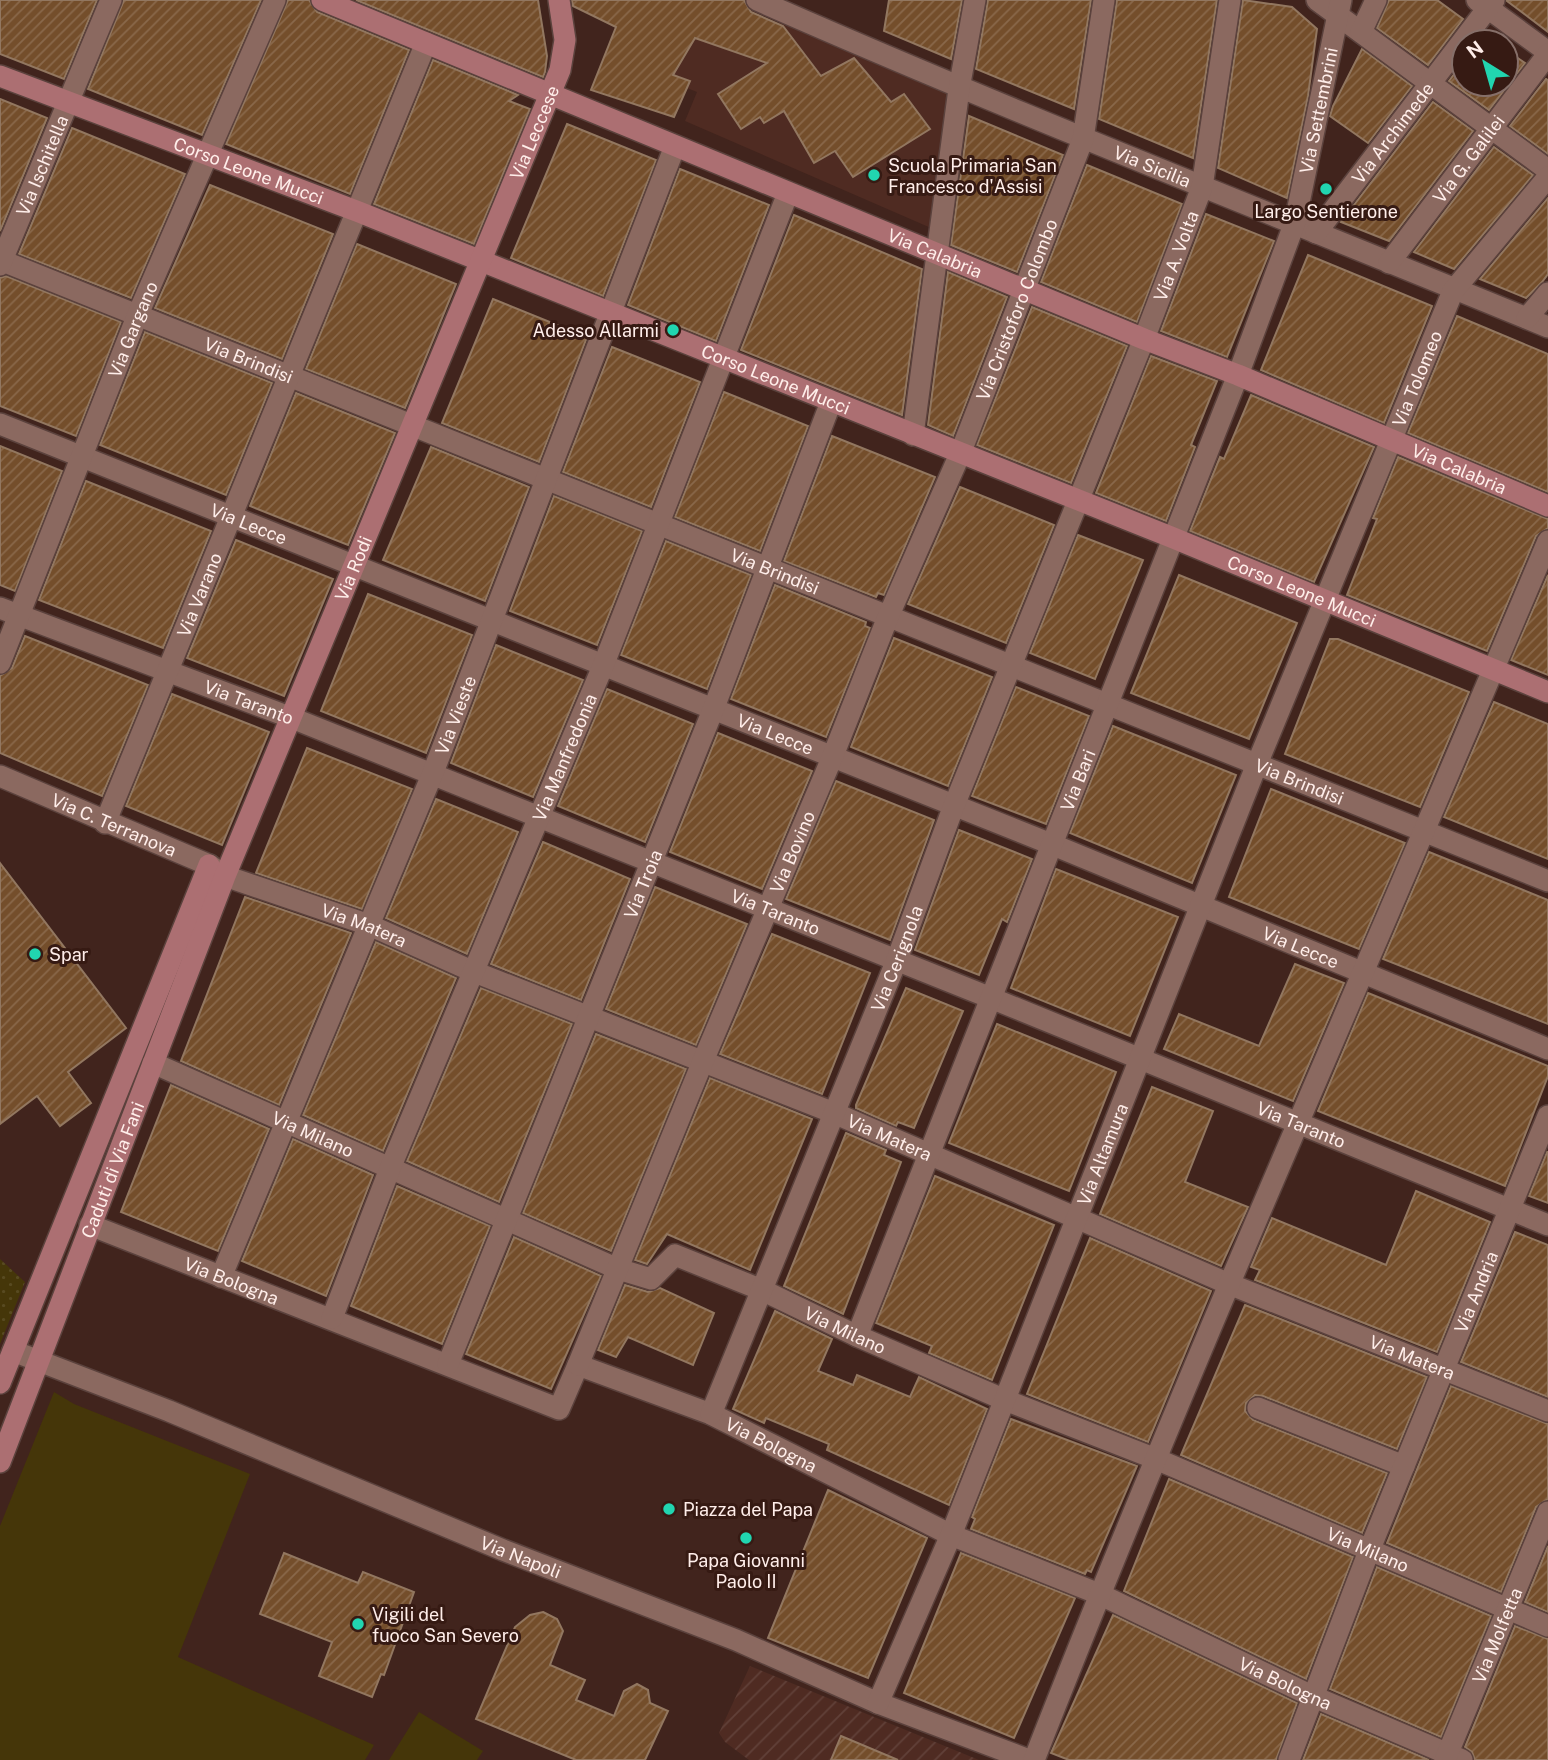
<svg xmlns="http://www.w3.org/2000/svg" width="1548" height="1760" viewBox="0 0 1548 1760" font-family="'Public Sans',sans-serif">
	<defs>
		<pattern id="industrial-furrows" width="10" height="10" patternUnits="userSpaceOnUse" patternTransform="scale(1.75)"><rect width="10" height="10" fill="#4f2b22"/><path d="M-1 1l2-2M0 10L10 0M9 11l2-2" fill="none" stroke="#614038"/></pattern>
		<pattern id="park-dots" width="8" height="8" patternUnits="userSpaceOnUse" patternTransform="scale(1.75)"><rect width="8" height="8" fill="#453609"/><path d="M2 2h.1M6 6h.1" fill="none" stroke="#584a21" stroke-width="1.8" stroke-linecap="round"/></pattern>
		<pattern id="building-hatch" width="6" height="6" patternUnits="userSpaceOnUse" patternTransform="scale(1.75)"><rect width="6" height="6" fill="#744e2b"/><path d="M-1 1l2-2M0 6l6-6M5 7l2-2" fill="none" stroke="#89684a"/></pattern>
	</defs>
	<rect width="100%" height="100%" fill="#41241d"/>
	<polygon fill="#4f2b22" points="782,18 953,93 931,228 685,121 697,92 687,88 690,81 671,74 695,38 725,49 732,37 778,28"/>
	<polygon fill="url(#industrial-furrows)" points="750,1666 979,1760 749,1760 725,1742 719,1733"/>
	<g fill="#453609">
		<polygon points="54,1392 74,1404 250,1474 178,1657 374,1745 365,1760 0,1760 0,1526"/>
		<polygon points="419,1712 483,1751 477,1760 389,1760"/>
	</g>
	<polygon fill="url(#park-dots)" points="0,1259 25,1282 0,1344"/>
	<g fill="url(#building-hatch)" stroke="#927760" stroke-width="2">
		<polygon points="0,0 97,0 64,79 0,54"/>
		<polygon points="124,0 261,0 202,135 88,89"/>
		<polygon points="288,0 309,0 317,12 409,50 350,194 226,144"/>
		<polygon points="356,0 538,0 547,56 545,72 543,77"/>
		<polygon points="572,0 744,0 751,12 783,26 821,76 854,58 891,102 904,94 930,129 853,177 835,151 814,163 784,111 764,123 760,117 741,129 718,94 767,63 695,38 673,75 690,81 674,117 591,90 616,27 573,6"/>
		<polygon points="889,0 962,0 951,59 884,31"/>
		<polygon points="988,0 1091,0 1074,109 976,69"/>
		<polygon points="1117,0 1217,0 1193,158 1099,119"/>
		<polygon points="1243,0 1292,7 1317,29 1308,96 1287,198 1218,168"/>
		<polygon points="1389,0 1437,0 1463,19 1428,65 1377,28"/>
		<polygon points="1507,0 1548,0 1548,32 1507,1"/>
		<polygon points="1362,49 1412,86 1368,143 1330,116 1333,106"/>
		<polygon points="1506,50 1525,63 1489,110 1449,81 1464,61 1464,84 1506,84"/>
		<polygon points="433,60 518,95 509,101 530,109 474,244 374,204"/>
		<polygon points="1546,79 1548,80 1548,154 1510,126"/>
		<polygon points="0,99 47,118 0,231"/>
		<polygon points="1433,102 1473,131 1389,241 1341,222"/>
		<polygon points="969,116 1063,155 1017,272 951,245"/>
		<polygon points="567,124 656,160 603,296 511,258"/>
		<polygon points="72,128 185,174 131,298 19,254"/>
		<polygon points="1494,147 1533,175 1454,269 1414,252"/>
		<polygon points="1087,165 1182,204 1137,322 1041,282"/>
		<polygon points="680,169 769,205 716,341 628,305"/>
		<polygon points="210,185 333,234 282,359 155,308"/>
		<polygon points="1548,198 1548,274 1542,282 1526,298 1480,279"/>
		<polygon points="1206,214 1274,241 1227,357 1161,331"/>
		<polygon points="794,215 922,269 902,415 741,350"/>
		<polygon points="357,244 456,284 405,408 306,369"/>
		<polygon points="1308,255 1432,306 1384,423 1261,370"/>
		<polygon points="948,272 1007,297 953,436 928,425"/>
		<polygon points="6,276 121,322 76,436 0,406 0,278"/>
		<polygon points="493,299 587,337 539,462 442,423"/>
		<polygon points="1032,307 1127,346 1071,483 977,445"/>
		<polygon points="1457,316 1548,354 1548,492 1408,433"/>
		<polygon points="145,332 272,383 226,495 100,445"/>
		<polygon points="612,347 700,382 651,507 563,472"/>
		<polygon points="1151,356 1217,381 1191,445 1195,447 1166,521 1096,493"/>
		<polygon points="724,392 808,426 760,551 675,517"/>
		<polygon points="296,393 395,433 348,545 250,506"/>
		<polygon points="1251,395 1374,447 1314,582 1190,531 1220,457 1224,459"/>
		<polygon points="832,436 935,477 884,595 878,593 876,597 784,561"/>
		<polygon points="0,446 62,471 15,591 0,585"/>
		<polygon points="431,447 529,487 485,601 383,560"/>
		<polygon points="1398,457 1548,519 1548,528 1536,536 1487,651 1347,595 1377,519 1373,518"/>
		<polygon points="86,481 211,531 163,648 39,600"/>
		<polygon points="960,487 1054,525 1006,643 908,604"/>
		<polygon points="554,496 642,531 597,645 510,611"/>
		<polygon points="1078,535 1143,560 1095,679 1030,653"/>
		<polygon points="236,540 333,579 284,696 187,658"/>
		<polygon points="666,541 751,575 707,689 621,655"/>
		<polygon points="1179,575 1297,623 1249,739 1131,693"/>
		<polygon points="1548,575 1548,675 1511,660"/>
		<polygon points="775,585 866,622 865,626 870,628 826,737 731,699"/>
		<polygon points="368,594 472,635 426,753 321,711"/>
		<polygon points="25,636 148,685 102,796 0,753 0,676 12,668"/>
		<polygon points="894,638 992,677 948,786 851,747"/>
		<polygon points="1330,639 1338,639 1469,692 1420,807 1285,754"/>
		<polygon points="496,645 583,680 533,797 451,763"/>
		<polygon points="1016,687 1089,716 1046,824 972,796"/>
		<polygon points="607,689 693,724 645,842 558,806"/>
		<polygon points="172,694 269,732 222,845 126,806"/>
		<polygon points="1494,702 1548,724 1548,859 1444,817"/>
		<polygon points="1113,726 1236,775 1192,883 1070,833"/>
		<polygon points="718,733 812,771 762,889 670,852"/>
		<polygon points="307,748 412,789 362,909 256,873"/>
		<polygon points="836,781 934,820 890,940 786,899"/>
		<polygon points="1271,789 1405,843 1359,949 1229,897"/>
		<polygon points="436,799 518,832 467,954 386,918"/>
		<polygon points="959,830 1032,859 1007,922 1002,919 979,975 915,950"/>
		<polygon points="543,842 630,879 581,1000 491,964"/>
		<polygon points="1429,852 1548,900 1548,1024 1383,959"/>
		<polygon points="0,863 126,1028 68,1072 91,1103 60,1126 37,1096 0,1124"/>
		<polygon points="1056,869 1178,917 1130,1036 1011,988"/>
		<polygon points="655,887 747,924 696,1045 606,1009"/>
		<polygon points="245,897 351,933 279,1105 181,1061"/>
		<polygon points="772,934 870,973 822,1094 720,1054"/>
		<polygon points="376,942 456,978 383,1151 303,1115"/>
		<polygon points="1295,964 1344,983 1293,1101 1164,1049 1179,1014 1259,1046"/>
		<polygon points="481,988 572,1024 499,1202 407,1161"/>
		<polygon points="906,988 963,1011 914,1128 898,1122 896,1126 856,1108 856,1105"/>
		<polygon points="1368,993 1548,1066 1548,1076 1505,1186 1318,1111"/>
		<polygon points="997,1024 1116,1072 1069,1191 949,1143"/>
		<polygon points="596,1034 686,1069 611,1251 523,1213"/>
		<polygon points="710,1078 812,1119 750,1270 667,1234 647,1264 635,1260"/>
		<polygon points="171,1085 269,1129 218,1251 121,1212"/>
		<polygon points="1152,1087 1213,1111 1185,1182 1248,1207 1221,1266 1100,1214"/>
		<polygon points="846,1133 886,1150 884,1155 901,1162 843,1314 784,1286"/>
		<polygon points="293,1139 373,1175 326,1296 242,1261"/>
		<polygon points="1547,1152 1548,1152 1548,1203 1529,1196"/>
		<polygon points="935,1176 1054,1225 992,1380 929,1353 932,1346 876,1323"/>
		<polygon points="397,1186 490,1226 442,1344 351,1306"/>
		<polygon points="1416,1191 1490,1222 1437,1352 1255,1280 1260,1270 1251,1267 1272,1218 1386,1265"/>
		<polygon points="1515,1232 1548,1245 1548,1397 1461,1362"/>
		<polygon points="514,1237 601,1276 551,1389 466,1354"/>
		<polygon points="1090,1238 1211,1291 1148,1442 1027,1394"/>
		<polygon points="625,1285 648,1292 660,1288 714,1313 693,1365 628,1337 616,1357 598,1350"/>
		<polygon points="1245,1305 1427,1377 1397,1449 1263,1396 1255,1395 1246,1403 1245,1411 1253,1420 1387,1473 1362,1533 1181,1455"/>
		<polygon points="775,1311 832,1339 818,1371 853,1385 857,1375 910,1397 919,1377 987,1409 949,1505 827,1450 829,1444 766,1418 764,1423 733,1409"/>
		<polygon points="1451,1386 1548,1424 1548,1499 1536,1507 1501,1592 1387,1543"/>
		<polygon points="1011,1419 1137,1466 1091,1572 1087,1570 1085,1574 971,1529 975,1519 972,1517"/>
		<polygon points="1169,1479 1353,1557 1306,1679 1124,1591"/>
		<polygon points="828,1490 927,1538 868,1678 768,1638"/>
		<polygon points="1548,1546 1548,1612 1525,1602"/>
		<polygon points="284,1553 358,1583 363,1572 414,1592 384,1675 381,1674 372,1697 319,1676 332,1642 260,1614"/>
		<polygon points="961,1553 1075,1598 1014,1738 904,1693"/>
		<polygon points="1377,1567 1491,1616 1441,1737 1330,1689"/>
		<polygon points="543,1612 557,1619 563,1631 550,1665 585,1680 576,1700 614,1716 624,1691 637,1684 648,1690 650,1703 668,1711 645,1760 576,1760 476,1719 515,1627 530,1615"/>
		<polygon points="1113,1615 1297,1703 1276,1760 1069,1760 1051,1753"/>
		<polygon points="1515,1626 1548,1639 1548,1760 1475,1760 1472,1752 1465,1747"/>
		<polygon points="1321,1714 1429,1760 1303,1760"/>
		<polygon points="841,1736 898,1760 831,1760"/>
	</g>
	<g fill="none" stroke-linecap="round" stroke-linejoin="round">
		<defs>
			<g id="street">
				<path id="s1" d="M757,0C1018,115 1284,218 1548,327"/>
				<polyline points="1317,0 1548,170"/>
				<polyline points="1477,0 1548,52"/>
				<polyline points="1361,32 1376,0"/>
				<path id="s2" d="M1316,233L1494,0"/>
				<path id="s3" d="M0,260L1548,881"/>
				<path id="s4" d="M1389,263L1548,54"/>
				<path id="s5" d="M0,265L111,0"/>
				<polyline points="1527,318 1548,293"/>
				<path id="s6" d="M0,424L1051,844L1548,1049"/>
				<polyline points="913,435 959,89 975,0"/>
				<path id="s7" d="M0,608L292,718L991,998L1548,1225"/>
				<path id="s8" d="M0,663L138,314L275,0"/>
				<path id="s9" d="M0,776L209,865L225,876L369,925L472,971L834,1113L1229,1284L1548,1411"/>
				<path id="s10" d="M105,823L426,43"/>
				<path id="s11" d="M153,1063L618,1269L651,1279L675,1255L762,1290L857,1336L1005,1400L1156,1459L1548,1626"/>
				<path id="s12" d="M90,1225L559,1409L578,1365L711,1414L951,1535L1099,1594L1312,1696L1462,1760"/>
				<path id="s13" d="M221,1277L432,775L675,146"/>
				<path id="s14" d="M332,1318L391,1166L603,666L788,193"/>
				<path id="s15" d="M857,1336L1238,375L1295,222L1341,0"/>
				<path id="s16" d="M13,1351L169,1411L503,1550L736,1640L878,1703L1029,1760"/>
				<path id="s17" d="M448,1364L713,710L831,402"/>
				<path id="s18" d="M578,1365L703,1061L832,758L888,617L960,454L1083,139L1104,0"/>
				<polyline points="1258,1408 1404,1466"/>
				<path id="s19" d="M711,1414L896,962L953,808L1144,339L1202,187L1230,0"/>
				<path id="s20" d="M878,1703L951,1535L1257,764L1453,291L1548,177"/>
				<path d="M1034,1760C1195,1349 1376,948 1548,541"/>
				<path id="s21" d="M1289,1760L1369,1551L1548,1116"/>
				<path id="s22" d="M1445,1760L1548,1512"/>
			</g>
			<g id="secondary">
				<path id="s23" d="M322,0L1144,339L1238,375L1548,506"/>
				<path id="s24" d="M0,76L359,212L1171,537L1548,692"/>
				<polyline points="0,1383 209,865"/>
				<path id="s25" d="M0,1462L225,876L560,70L565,40L559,0"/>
			</g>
		</defs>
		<use href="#street" stroke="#5b423d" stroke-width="24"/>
		<use href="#secondary" stroke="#5b423d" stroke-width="24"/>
		<use href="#street" stroke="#8b6960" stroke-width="21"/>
		<use href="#secondary" stroke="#ac6f72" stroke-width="21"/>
	</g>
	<g fill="#21d5b0" stroke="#361a13" stroke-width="2.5">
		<circle cx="874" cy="175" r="7"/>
		<circle cx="1326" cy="189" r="7"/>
		<circle cx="673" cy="330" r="7"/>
		<circle cx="35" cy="954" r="7"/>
		<circle cx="669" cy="1509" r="7"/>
		<circle cx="746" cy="1538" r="7"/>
		<circle cx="358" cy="1624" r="7"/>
	</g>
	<g text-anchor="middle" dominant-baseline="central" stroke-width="6" stroke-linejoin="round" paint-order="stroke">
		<g font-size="18" fill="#ffeeea" stroke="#361a13">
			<text stroke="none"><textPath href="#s15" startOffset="1311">Via Settembrini</textPath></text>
			<text stroke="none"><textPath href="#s25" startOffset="1433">Via Leccese</textPath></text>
			<text stroke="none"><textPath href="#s2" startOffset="126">Via Archimede</textPath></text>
			<text stroke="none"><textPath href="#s4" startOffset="131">Via G. Galilei</textPath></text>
			<text stroke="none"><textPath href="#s5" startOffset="108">Via Ischitella</textPath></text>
			<text stroke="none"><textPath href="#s1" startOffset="429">Via Sicilia</textPath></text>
			<text stroke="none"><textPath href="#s24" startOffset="266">Corso Leone Mucci</textPath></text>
			<text stroke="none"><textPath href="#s23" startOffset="663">Via Calabria</textPath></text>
			<text stroke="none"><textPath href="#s19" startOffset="1248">Via A. Volta</textPath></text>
			<text stroke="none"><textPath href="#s18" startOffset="1143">Via Cristoforo Colombo</textPath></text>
			<text stroke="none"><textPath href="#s8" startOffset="359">Via Gargano</textPath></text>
			<text stroke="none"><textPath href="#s3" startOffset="268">Via Brindisi</textPath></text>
			<text stroke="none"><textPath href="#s20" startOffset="1430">Via Tolomeo</textPath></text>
			<text stroke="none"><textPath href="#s24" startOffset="833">Corso Leone Mucci</textPath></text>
			<text stroke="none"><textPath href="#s23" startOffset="1230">Via Calabria</textPath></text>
			<text stroke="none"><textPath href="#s6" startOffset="268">Via Lecce</textPath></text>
			<text stroke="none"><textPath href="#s25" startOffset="961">Via Rodi</textPath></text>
			<text stroke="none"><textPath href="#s3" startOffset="835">Via Brindisi</textPath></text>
			<text stroke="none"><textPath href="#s24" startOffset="1400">Corso Leone Mucci</textPath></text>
			<text stroke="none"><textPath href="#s10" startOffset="247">Via Varano</textPath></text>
			<text stroke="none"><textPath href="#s7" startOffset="266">Via Taranto</textPath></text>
			<text stroke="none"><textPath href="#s13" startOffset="609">Via Vieste</textPath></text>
			<text stroke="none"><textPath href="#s6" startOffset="835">Via Lecce</textPath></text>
			<text stroke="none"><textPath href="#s14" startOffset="607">Via Manfredonia</textPath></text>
			<text stroke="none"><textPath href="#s15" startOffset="598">Via Bari</textPath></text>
			<text stroke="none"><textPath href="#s3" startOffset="1400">Via Brindisi</textPath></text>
			<text stroke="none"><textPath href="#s9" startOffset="124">Via C. Terranova</textPath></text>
			<text stroke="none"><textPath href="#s18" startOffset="556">Via Bovino</textPath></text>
			<text stroke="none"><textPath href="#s17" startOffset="518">Via Troia</textPath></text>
			<text stroke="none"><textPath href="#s7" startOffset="833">Via Taranto</textPath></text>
			<text stroke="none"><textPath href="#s9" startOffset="394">Via Matera</textPath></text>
			<text stroke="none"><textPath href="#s6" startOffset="1402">Via Lecce</textPath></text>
			<text stroke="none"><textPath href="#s19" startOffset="492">Via Cerignola</textPath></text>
			<text stroke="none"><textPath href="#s7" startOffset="1400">Via Taranto</textPath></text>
			<text stroke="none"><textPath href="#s11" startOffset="175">Via Milano</textPath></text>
			<text stroke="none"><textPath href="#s9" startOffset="961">Via Matera</textPath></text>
			<text stroke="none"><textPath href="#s20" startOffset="593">Via Altamura</textPath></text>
			<text stroke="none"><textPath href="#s25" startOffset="313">Caduti di Via Fani</textPath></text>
			<text stroke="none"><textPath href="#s12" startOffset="152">Via Bologna</textPath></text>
			<text stroke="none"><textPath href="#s21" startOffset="504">Via Andria</textPath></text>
			<text stroke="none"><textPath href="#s11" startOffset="763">Via Milano</textPath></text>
			<text stroke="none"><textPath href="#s9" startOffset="1528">Via Matera</textPath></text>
			<text stroke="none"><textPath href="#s12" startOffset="761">Via Bologna</textPath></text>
			<text stroke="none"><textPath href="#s11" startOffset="1330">Via Milano</textPath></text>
			<text stroke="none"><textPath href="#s16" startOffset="548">Via Napoli</textPath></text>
			<text stroke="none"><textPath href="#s22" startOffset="135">Via Molfetta</textPath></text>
			<text stroke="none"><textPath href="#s12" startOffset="1328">Via Bologna</textPath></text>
		</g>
		<g font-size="18" fill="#ffeeea" stroke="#361a13" text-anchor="start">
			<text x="888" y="165">Scuola Primaria San<tspan x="888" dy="21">Francesco d'Assisi</tspan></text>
			<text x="1326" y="211" text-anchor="middle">Largo Sentierone</text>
			<text x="659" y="330" text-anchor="end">Adesso Allarmi</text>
			<text x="49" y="954">Spar</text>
			<text x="683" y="1509">Piazza del Papa</text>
			<text x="746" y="1560" text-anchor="middle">Papa Giovanni<tspan x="746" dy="21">Paolo II</tspan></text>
			<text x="372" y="1614">Vigili del<tspan x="372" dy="21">fuoco San Severo</tspan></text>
		</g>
	</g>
	<g transform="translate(1485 63) rotate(323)"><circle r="33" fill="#361a13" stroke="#866f69" stroke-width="2"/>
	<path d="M0-5L12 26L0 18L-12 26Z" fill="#21d5b0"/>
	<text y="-10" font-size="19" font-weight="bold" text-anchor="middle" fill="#ffeeea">N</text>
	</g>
</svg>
